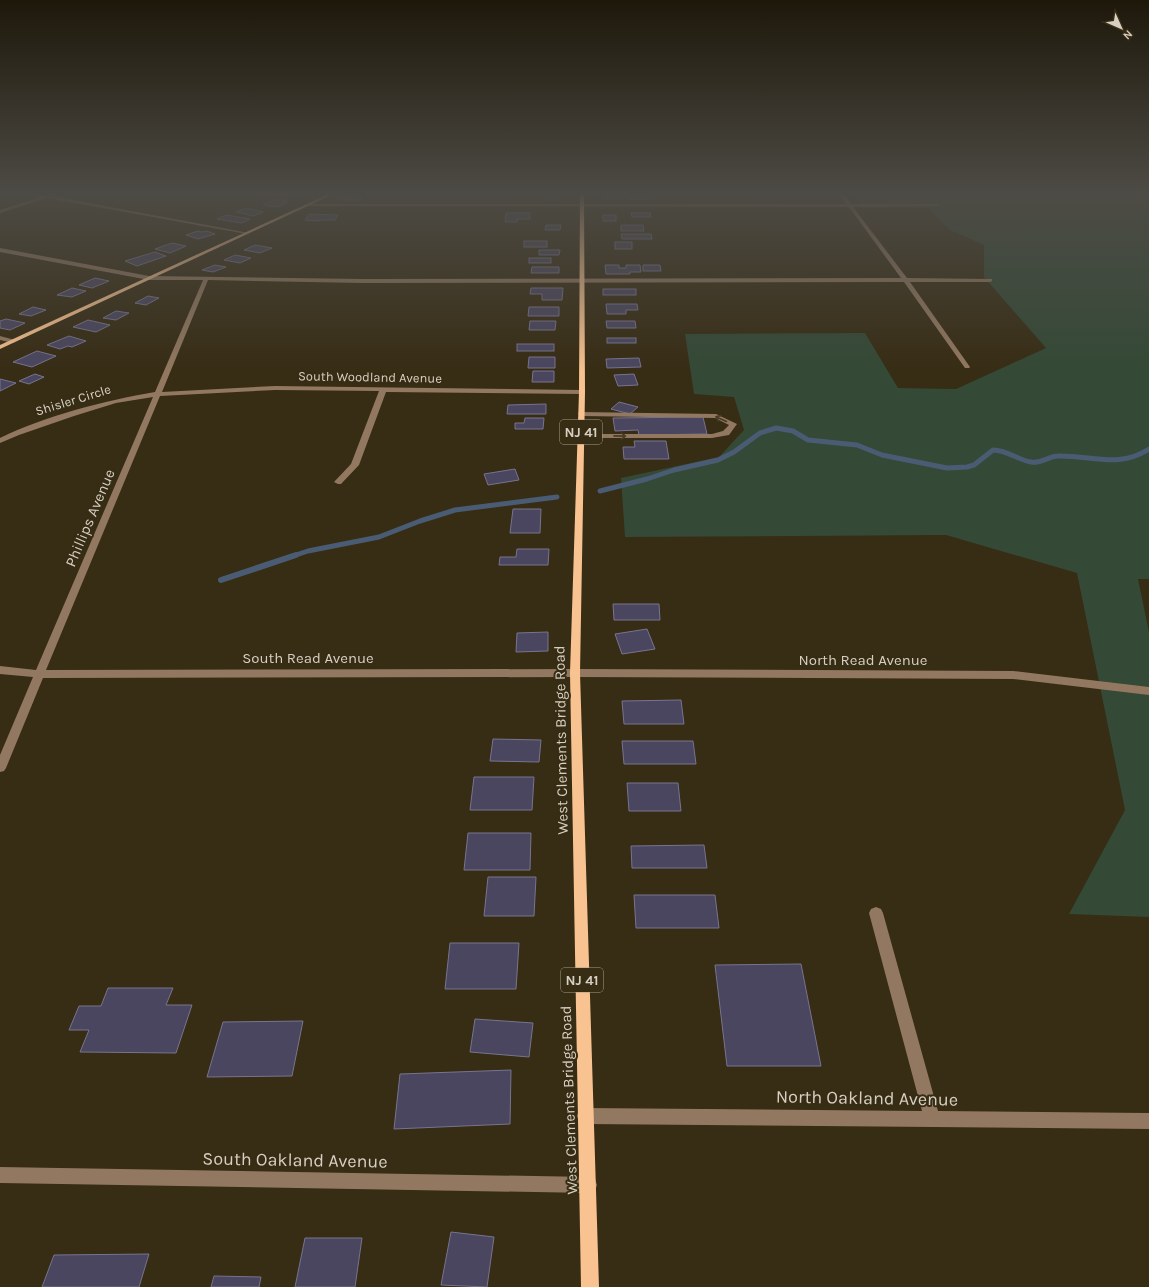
<svg xmlns="http://www.w3.org/2000/svg" width="1149" height="1287" viewBox="0 0 1149 1287" font-family="Karla,sans-serif">
	<rect width="100%" height="100%" fill="#372c14"/>
	<polygon fill="#344936" points="849,192 1149,192 1149,579 1138,579 1149,632 1149,917 1069,914 1125,810 1077,573 946,535 625,537 621,478 719,457 744,430 734,397 694,394 685,334 865,333 898,388 956,389 1046,348 984,277 984,245 950,230 928,208 862,208"/>
	<g fill="none" stroke-linecap="round" stroke-linejoin="round">
		<g stroke="#495c74" stroke-width="5">
			<path d="M600,491L647,479L674,470L718,460L734,452L760,433L776,428L793,431L808,440L857,445L882,455L947,468L967,467L974,465L993,450C1007,450 1018,460 1031,462C1041,464 1049,456 1058,456C1092,455 1118,469 1149,449"/>
			<polyline points="293,556 308,551 379,537 420,521 455,510 557,497"/>
		</g>
		<polyline stroke="#495c74" stroke-width="6" points="221,580 296,555"/>
	</g>
	<g fill="#4a465f" stroke="#78748f">
		<polygon points="290,192 296,192 305,193 296,197 282,196"/>
		<polygon points="609,192 628,192 628,195 623,195 624,199 604,199 603,196 610,196"/>
		<polygon points="546,193 559,193 558,200 545,200"/>
		<polygon points="628,196 653,196 654,199 628,199"/>
		<polygon points="345,197 362,197 361,200 343,200"/>
		<polygon points="276,199 287,200 284,202 288,202 278,207 263,205"/>
		<polygon points="246,208 263,212 253,216 236,212"/>
		<polygon points="506,213 530,213 530,219 517,219 517,222 505,222"/>
		<polygon points="631,213 650,213 651,217 632,217"/>
		<polygon points="309,214 338,215 335,220 320,220 319,221 305,220"/>
		<polygon points="226,215 250,219 242,223 217,219"/>
		<rect x="603" y="215" width="13" height="6"/>
		<polygon points="546,225 561,225 560,230 545,230"/>
		<polygon points="621,225 643,225 644,231 621,231"/>
		<polygon points="198,231 202,232 207,231 215,234 198,239 186,235"/>
		<polygon points="621,234 651,234 652,239 622,239"/>
		<rect x="524" y="241" width="23" height="6"/>
		<rect x="615" y="242" width="17" height="7"/>
		<polygon points="172,243 186,246 170,253 155,249"/>
		<polygon points="255,245 272,248 260,253 244,250"/>
		<polygon points="539,250 560,250 559,255 539,255"/>
		<polygon points="155,252 166,256 137,266 125,261"/>
		<polygon points="235,255 251,258 240,263 224,260"/>
		<rect x="529" y="258" width="22" height="5"/>
		<polygon points="215,265 226,267 213,272 202,270"/>
		<polygon points="605,265 619,265 619,268 626,268 626,265 640,265 641,272 630,272 630,274 606,274"/>
		<polygon points="643,265 660,265 661,271 643,271"/>
		<polygon points="532,267 559,267 559,273 531,273"/>
		<polygon points="95,278 109,281 92,288 79,285"/>
		<polygon points="72,288 86,291 72,297 57,295"/>
		<polygon points="531,288 563,288 562,300 542,300 542,294 530,294"/>
		<rect x="603" y="289" width="33" height="6"/>
		<polygon points="148,296 159,298 146,305 135,303"/>
		<polygon points="606,304 637,304 638,310 626,310 626,314 607,314"/>
		<polygon points="33,307 46,310 31,316 19,314"/>
		<polygon points="529,307 559,307 559,316 528,316"/>
		<polygon points="116,311 129,313 116,320 103,318"/>
		<polygon points="6,319 25,323 10,330 0,328 0,321"/>
		<polygon points="88,320 110,325 96,332 73,327"/>
		<polygon points="530,321 556,321 555,330 529,330"/>
		<polygon points="606,321 635,321 636,328 607,328"/>
		<polygon points="69,336 86,341 72,347 68,346 60,349 47,345"/>
		<rect x="607" y="338" width="29" height="5"/>
		<rect x="517" y="344" width="37" height="7"/>
		<polygon points="37,351 56,356 32,367 13,362"/>
		<polygon points="529,357 555,357 555,368 528,368"/>
		<polygon points="639,358 641,367 607,368 606,359"/>
		<polygon points="533,371 554,371 554,382 532,382"/>
		<polygon points="35,374 44,377 29,384 19,381"/>
		<polygon points="634,374 638,385 618,386 614,375"/>
		<polygon points="0,379 16,383 0,391"/>
		<polygon points="619,402 638,407 630,414 611,409"/>
		<polygon points="546,404 546,414 507,414 508,405"/>
		<polygon points="703,417 707,434 639,435 638,430 615,431 613,418"/>
		<polygon points="525,418 544,418 543,429 515,429 515,423 524,423"/>
		<polygon points="634,441 666,441 669,459 624,459 623,447 635,447"/>
		<polygon points="515,469 519,480 488,485 484,474"/>
		<polygon points="513,509 541,509 540,533 510,533"/>
		<polygon points="517,549 549,549 548,565 499,565 500,557 516,557"/>
		<polygon points="613,604 659,604 660,620 614,620"/>
		<polygon points="647,629 655,649 622,654 615,634"/>
		<polygon points="548,632 548,651 516,652 517,633"/>
		<polygon points="681,700 684,724 624,724 622,701"/>
		<polygon points="493,739 541,740 539,762 490,761"/>
		<polygon points="622,741 693,741 696,764 624,764"/>
		<polygon points="474,777 534,777 532,810 470,810"/>
		<polygon points="627,783 678,783 681,811 629,811"/>
		<polygon points="468,833 531,833 530,870 464,870"/>
		<polygon points="704,845 707,868 632,868 631,846"/>
		<polygon points="488,877 536,877 534,916 484,916"/>
		<polygon points="634,895 715,895 719,928 636,928"/>
		<polygon points="450,943 519,943 516,989 445,989"/>
		<polygon points="801,964 821,1066 727,1066 715,965"/>
		<polygon points="108,988 173,988 166,1005 192,1005 176,1053 80,1052 89,1030 69,1030 79,1006 101,1006"/>
		<polygon points="475,1019 533,1023 529,1057 470,1052"/>
		<polygon points="303,1021 292,1076 207,1077 223,1022"/>
		<polygon points="511,1070 510,1124 394,1129 400,1074"/>
		<polygon points="451,1232 494,1237 487,1287 441,1285"/>
		<polygon points="305,1238 362,1238 355,1287 295,1287"/>
		<polygon points="149,1254 139,1287 42,1287 54,1255"/>
		<polygon points="214,1276 261,1277 259,1287 211,1287"/>
	</g>
	<g fill="none" stroke-linecap="round" stroke-linejoin="round">
		<g fill="#927860" fill-rule="evenodd">
			<path d="M18,192C27,191 38,196 47,195C53,194 57,192 63,192L52,196L249,233L247,234L47,198L0,213V210L41,197Z"/>
			<path d="M838,192H842L851,204H940L938,206L853,207L907,278L992,279V281L990,282H910L970,367L969,368H965L904,282L363,283L208,280L162,392L275,386L582,390L585,392L582,394L386,392L359,465L341,484H338L334,482L351,464L379,391L275,390L160,396L46,670L575,669L1013,671L1149,687V695L1013,679L575,677L43,678L6,768L4,771L0,772V755L33,677L0,674V666L36,670L153,397L116,403L74,416L19,435L0,443V438C47,415 104,401 155,392L203,280H149L0,252V248L149,276L363,279L901,278L849,207L307,206L305,205L307,204H846Z"/>
			<polygon points="0,336 15,340 16,341 13,343 0,340"/>
			<polygon points="579,412 716,414 737,424 729,435 712,438 581,438 577,436 578,434 712,434 723,431 729,425 715,418 582,416 578,414"/>
			<polygon points="876,907 881,909 883,913 938,1111 1149,1113 1149,1129 585,1124 579,1122 577,1116 579,1110 585,1108 922,1111 869,913 871,909"/>
			<polygon points="0,1167 589,1177 595,1179 597,1185 595,1191 589,1193 0,1183"/>
		</g>
		<g fill="#f8c390" fill-rule="evenodd">
			<polygon points="333,192 338,192 0,349 0,345"/>
			<polygon points="580,192 584,192 585,392 580,673 599,1287 581,1287 570,673 579,392"/>
		</g>
	</g>
	<defs><path id="oneway-shaft" d="M-6 0H5M1.5-3L5.5 0L1.5 3" fill="none" stroke-width="1.6" stroke-linecap="round" stroke-linejoin="round"/></defs>
	<g stroke="#493b23">
		<use href="#oneway-shaft" transform="translate(721 419) rotate(-156)"/>
		<use href="#oneway-shaft" transform="translate(620 436) rotate(1)"/>
	</g>
	<linearGradient id="sky" x2="0" y2="1"><stop stop-color="#1e180b"/><stop offset="0.52" stop-color="#4d4b45"/><stop offset="1" stop-color="#4d4b45" stop-opacity="0"/></linearGradient>
	<rect width="1149" height="372" fill="url(#sky)"/>
	<g text-anchor="middle" dominant-baseline="central" stroke-width="4" stroke-linejoin="round" paint-order="stroke">
		<g font-size="13" fill="#d7d0c2" stroke="#372c14">
			<text transform="translate(370 377) rotate(1)">South Woodland Avenue</text>
			<text transform="translate(73 400) rotate(-17)">Shisler Circle</text>
		</g>
		<g fill="#372c14" stroke="#a79f8e" stroke-width="1">
			<rect x="560" y="420" width="42" height="24" rx="3"/>
			<rect x="561" y="968" width="42" height="24" rx="3"/>
		</g>
		<g font-size="14" font-weight="bold" fill="#d7d0c2">
			<text x="581" y="432">NJ 41</text>
			<text x="582" y="980">NJ 41</text>
		</g>
		<g font-size="15" fill="#d7d0c2" stroke="#372c14">
			<text transform="translate(90 518) rotate(-67)">Phillips Avenue</text>
			<text x="308" y="658">South Read Avenue</text>
			<text x="863" y="660">North Read Avenue</text>
			<text transform="translate(561 740) rotate(-91)">West Clements Bridge Road</text>
			<text transform="translate(569 1100) rotate(-92)">West Clements Bridge Road</text>
		</g>
		<g font-size="18" fill="#d7d0c2" stroke="#372c14">
			<text transform="translate(867 1098) rotate(1)">North Oakland Avenue</text>
			<text transform="translate(295 1160) rotate(1)">South Oakland Avenue</text>
		</g>
	</g>
	<g transform="translate(1121 28) rotate(135)" stroke="#372c14" stroke-width="3" paint-order="stroke">
	<path d="M0-3L7 15L0 10L-7 15Z" fill="#d7d0c2"/>
	<text y="-6" font-size="11" font-weight="bold" text-anchor="middle" fill="#d7d0c2">N</text>
	</g>
</svg>
